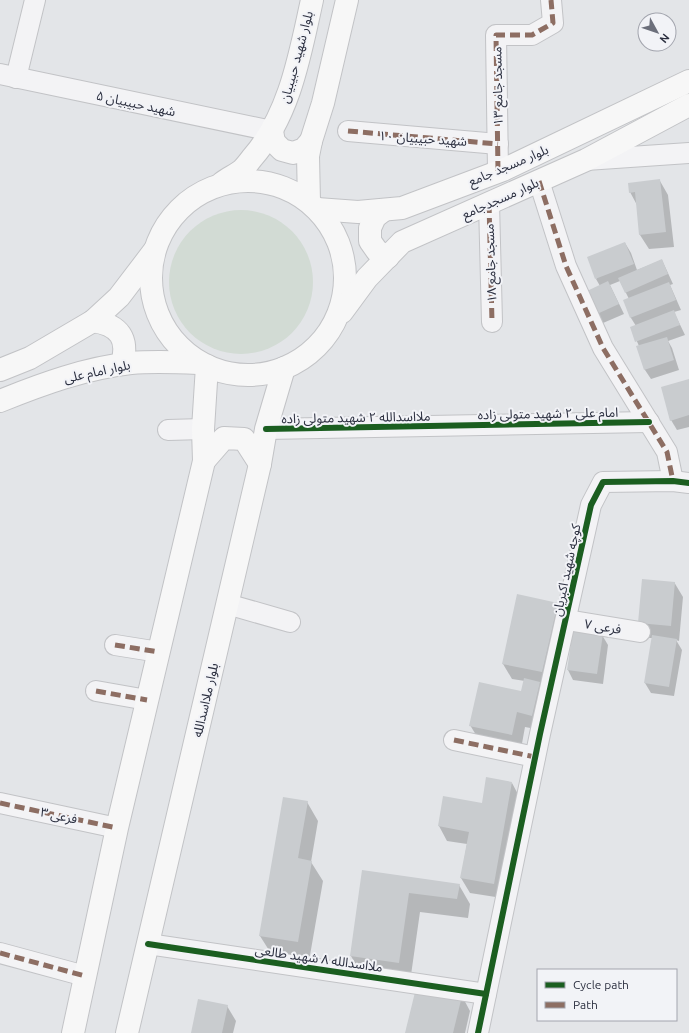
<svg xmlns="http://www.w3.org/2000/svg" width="689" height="1033" viewBox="0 0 689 1033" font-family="Ubuntu,'Noto Sans Arabic',sans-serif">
	<rect width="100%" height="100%" fill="#e3e5e8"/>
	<circle fill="#d2dbd4" cx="241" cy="282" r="72"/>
	<g fill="#0003">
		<polygon points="660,181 668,195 674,247 649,249 640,235 637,205 630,192"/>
		<polygon points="625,243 631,253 637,270 662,260 673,284 670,285 681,310 674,312 685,335 668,341 672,348 679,370 651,379 645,370 639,346 631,328 636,326 631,318 629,299 620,281 610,285 624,314 603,323 598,313 600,286 596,279"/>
		<polygon points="689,380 689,427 677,430 671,420"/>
		<polygon points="674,582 683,597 679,641 676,640 682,650 674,696 651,693 645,683 653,638 647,638 639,623"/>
		<polygon points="557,603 566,618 551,687 540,685 548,697 541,730 525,727 521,749 479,740 470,725 522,693 525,681 512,679 503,664"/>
		<polygon points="602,635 608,645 603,684 573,680 568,670"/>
		<polygon points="512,783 520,798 502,898 470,893 461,878 467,844 447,841 439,826 482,805"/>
		<polygon points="307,802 318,821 311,862 323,881 309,961 272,955 260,936"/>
		<polygon points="363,872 459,885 470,904 468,918 420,912 410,982 362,976 351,956"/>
		<polygon points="462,996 470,1011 465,1033 406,1033"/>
		<polygon points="227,1006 236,1021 233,1033 192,1033"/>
	</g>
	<g fill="#c9cccf">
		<polygon points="660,179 666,232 639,235 635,192 629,193 628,183"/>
		<polygon points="625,242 634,264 595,279 587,257"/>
		<polygon points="662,259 668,274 625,293 618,278"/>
		<polygon points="608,281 619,304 597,314 587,291"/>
		<polygon points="669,282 676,300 630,318 623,300"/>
		<polygon points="674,310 680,325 635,342 630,327"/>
		<polygon points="667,337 674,360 644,370 636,346"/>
		<polygon points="689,379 689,415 670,421 661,387"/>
		<polygon points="642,579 675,582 671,626 638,623"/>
		<polygon points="517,594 558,603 542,672 502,664"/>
		<polygon points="573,630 603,634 597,674 567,670"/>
		<polygon points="652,635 677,639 669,687 644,683"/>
		<polygon points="524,678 540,682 532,716 517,712 512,735 469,726 479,682 521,691"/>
		<polygon points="486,777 512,782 494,884 460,878 469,832 438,826 443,796 482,803"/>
		<polygon points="283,797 308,801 298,858 312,861 298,942 259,936"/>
		<polygon points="362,870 460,884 457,899 409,893 399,963 350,956"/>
		<polygon points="417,984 462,996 453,1033 405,1033"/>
		<polygon points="198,999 228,1005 222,1033 191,1033"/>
	</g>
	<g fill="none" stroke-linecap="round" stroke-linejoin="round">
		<defs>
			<g id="minor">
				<polyline points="0,74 272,131"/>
				<polyline points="16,78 35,0"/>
				<polyline points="348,131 498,144"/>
				<polyline points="586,160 689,153"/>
				<polyline points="498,171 496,35 532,35 553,23 551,0"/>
				<polyline points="539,181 566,266 603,348 667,452 673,481"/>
				<polyline points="489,203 492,322"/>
				<polyline points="266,429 649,422"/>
				<polyline points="168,430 203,429"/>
				<polyline points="227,604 290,622"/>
				<polyline points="567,620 640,632"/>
				<polyline points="115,645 159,652"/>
				<polyline points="96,691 147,700"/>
				<polyline points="454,740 535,757"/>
				<polyline points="0,803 117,828"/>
				<polyline points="148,944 486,994"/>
				<polyline points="0,953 85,976"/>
				<polyline points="478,1033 540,734 591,505 603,482 673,481 689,483"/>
			</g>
			<g id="secondary">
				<polyline points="272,131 274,142 282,150 293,153 304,149 311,141"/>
				<circle cx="248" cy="278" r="97"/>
				<path d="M222,183C228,178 236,175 242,170C246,166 249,162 252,158C290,115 300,54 312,0"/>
				<polyline points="309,202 308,156 311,141 323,103 347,0"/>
				<polyline points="317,209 358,212 402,208 503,170 689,81"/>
				<polyline points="384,210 375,217 370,228 370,241 377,251 388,257"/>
				<polyline points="342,312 367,278 402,242 586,160 689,105"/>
				<path d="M93,321C120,325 129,339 122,364"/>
				<polyline points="0,370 30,358 93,321 119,297 154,251"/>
				<path d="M0,401C42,384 86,368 131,363C153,361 176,362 198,363"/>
				<polyline points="204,461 224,438 244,439 260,464"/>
				<polyline points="73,1033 117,828 204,461 203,429 207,366"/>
				<polyline points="127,1033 260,464 266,429 284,368"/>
			</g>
		</defs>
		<use href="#minor" stroke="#c2c3c6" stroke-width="22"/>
		<use href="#secondary" stroke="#c2c3c6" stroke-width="24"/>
		<use href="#minor" stroke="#f3f3f5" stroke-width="20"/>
		<use href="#secondary" stroke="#f7f7f7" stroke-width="22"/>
		<g stroke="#8d6e63" stroke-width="5" stroke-dasharray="10 5" stroke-linecap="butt">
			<polyline points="348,131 498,144"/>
			<polyline points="498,171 496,35 532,35 553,23 551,0"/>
			<polyline points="539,181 566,266 603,348 667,452 673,481"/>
			<polyline points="489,203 492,322"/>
			<polyline points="115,645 159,652"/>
			<polyline points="96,691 147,700"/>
			<polyline points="454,740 535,757"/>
			<polyline points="0,803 117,828"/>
			<polyline points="0,953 85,976"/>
		</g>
		<defs>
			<g id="cycleway">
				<polyline points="266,429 649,422"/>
				<polyline points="148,944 486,994"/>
				<polyline points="478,1033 540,734 591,505 603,482 673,481 689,483"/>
			</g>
		</defs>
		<use href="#cycleway" stroke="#f2f3f7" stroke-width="8"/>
		<use href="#cycleway" stroke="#1b5e20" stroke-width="6"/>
	</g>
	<g text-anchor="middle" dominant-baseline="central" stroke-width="4" stroke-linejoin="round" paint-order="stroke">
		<g font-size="13" fill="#2c3040" stroke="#f2f3f7">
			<text transform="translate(296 57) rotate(-75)">بلوار شهید حبیبیان</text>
			<text transform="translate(497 86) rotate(-91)">مسجد جامع ۱۳</text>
			<text transform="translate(136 103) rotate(12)">شهید حبیبیان ۵</text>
			<text transform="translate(423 138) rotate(4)">شهید حبیبیان ۱۰</text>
			<text transform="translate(508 165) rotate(-23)">بلوار مسجد جامع</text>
			<text transform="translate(500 198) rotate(-24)">بلوار مسجدجامع</text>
			<text transform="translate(490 263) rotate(-92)">مسجد جامع ۱۸</text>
			<text transform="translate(97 371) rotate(-12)">بلوار امام علی</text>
			<text transform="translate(548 413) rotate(-1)">امام علی ۲ شهید متولی زاده</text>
			<text transform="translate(356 417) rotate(-1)">ملااسدالله ۲ شهید متولی زاده</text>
			<text transform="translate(566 570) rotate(-78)">کوچه شهید اکبریان</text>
			<text transform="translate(603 626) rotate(9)">فرعی ۷</text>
			<text transform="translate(205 700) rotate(-77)">بلوار ملااسدالله</text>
			<text transform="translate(59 815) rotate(12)">فرعی ۳</text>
			<text transform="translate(319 958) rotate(8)">ملااسدالله ۸ شهید طالعی</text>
		</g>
	</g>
	<rect x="537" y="969" width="140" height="52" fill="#f2f3f7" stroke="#a3a5ae"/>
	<rect x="545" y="982" width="20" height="6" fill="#1b5e20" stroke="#a3a5ae"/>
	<text x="573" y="989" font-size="12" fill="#2c3040">Cycle path</text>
	<rect x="545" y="1002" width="20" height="6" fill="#8d6e63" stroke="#a3a5ae"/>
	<text x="573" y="1009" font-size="12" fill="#2c3040">Path</text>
	<g transform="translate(657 32) rotate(130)"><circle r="19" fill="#f2f3f7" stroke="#a3a5ae"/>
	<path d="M0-3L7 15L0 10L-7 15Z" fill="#6c6f7b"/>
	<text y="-6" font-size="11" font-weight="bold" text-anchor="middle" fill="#2c3040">N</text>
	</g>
</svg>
